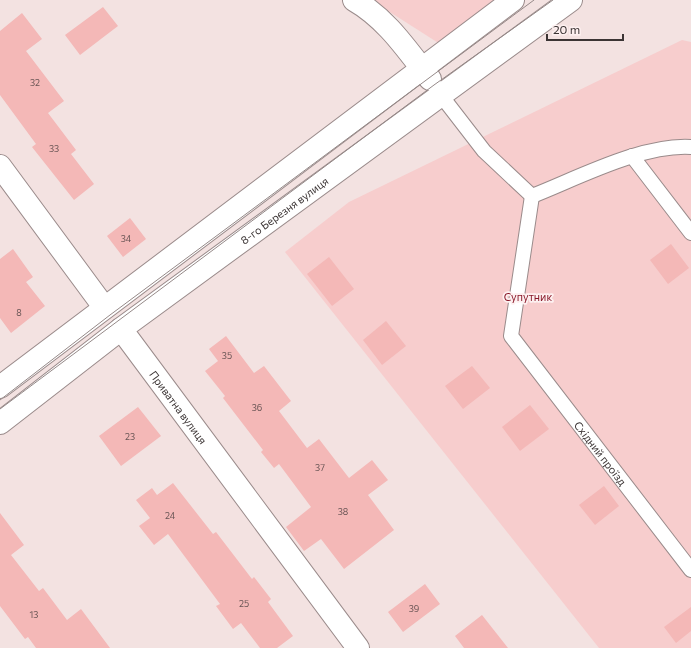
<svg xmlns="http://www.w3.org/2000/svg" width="691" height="648" viewBox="0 0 691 648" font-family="Commissioner,sans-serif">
	<rect width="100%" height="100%" fill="#f3e2e1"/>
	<g fill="#f7cdcd">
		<polygon points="371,0 498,0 440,44"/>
		<polygon points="682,40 691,42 691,648 599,648 285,252 349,202"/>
	</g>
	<g fill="#f4b8b7">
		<polygon points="103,7 118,26 80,55 65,35"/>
		<polygon points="22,13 42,39 26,51 64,101 48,113 76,150 71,154 94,184 74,200 32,147 36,144 0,95 0,31"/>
		<polygon points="130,218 146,239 123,257 107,236"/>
		<polygon points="671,244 689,268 668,284 650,260"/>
		<polygon points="13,249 33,277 26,282 45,306 11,333 0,318 0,259"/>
		<polygon points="329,257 354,289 332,306 307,274"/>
		<polygon points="386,321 406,346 382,365 363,340"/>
		<polygon points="226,336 254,373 264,366 291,401 279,411 307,448 319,439 349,478 372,460 388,480 368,495 394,530 344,569 321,539 304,551 286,527 311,507 279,464 274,468 261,452 263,450 223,398 225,396 205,371 218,361 209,349"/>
		<polygon points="472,366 490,388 463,409 445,386"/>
		<polygon points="530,405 549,429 520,451 502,427"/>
		<polygon points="138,407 161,436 121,466 99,436"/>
		<polygon points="173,483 213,534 216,532 252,579 254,577 271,599 268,602 293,636 277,648 260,648 241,623 233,629 216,606 220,604 168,534 154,545 139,526 150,518 136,500 152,488 157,495"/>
		<polygon points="604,486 619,506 595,525 579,505"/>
		<polygon points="0,513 24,545 11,555 39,591 43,588 67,620 81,609 110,648 36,648 28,637 25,639 0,606"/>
		<polygon points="425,584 440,604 403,632 388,612"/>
		<polygon points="691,607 691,631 676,643 664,627"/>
		<polygon points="482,615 508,648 464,648 455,636"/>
	</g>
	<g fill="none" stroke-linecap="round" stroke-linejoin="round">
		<defs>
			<g id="lane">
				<polyline points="440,94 484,151 532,196"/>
				<polyline points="632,156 691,233"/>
				<path id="s1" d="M532,196L511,336L691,570"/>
				<path d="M532,196C578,178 642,144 691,147"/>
			</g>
			<g id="street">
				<polyline points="0,166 104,307"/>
				<path id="s2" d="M121,329L358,648"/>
			</g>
			<g id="secondary">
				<path d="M354,0C387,19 407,50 430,79"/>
				<polyline points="0,387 513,0"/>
				<path id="s3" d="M0,423L121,329L571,0"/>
			</g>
		</defs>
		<use href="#lane" stroke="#9a8b8b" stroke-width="16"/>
		<use href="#street" stroke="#9a8b8b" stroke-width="24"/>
		<use href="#secondary" stroke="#9a8b8b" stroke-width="24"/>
		<use href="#lane" stroke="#fff" stroke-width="14"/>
		<use href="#street" stroke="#fff" stroke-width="22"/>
		<use href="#secondary" stroke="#fff" stroke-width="22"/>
		<g stroke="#958988" stroke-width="1">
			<polyline points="0,400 110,315 534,0"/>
			<polyline points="0,409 434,85 553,0"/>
		</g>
	</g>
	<g text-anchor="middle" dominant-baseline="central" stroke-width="3.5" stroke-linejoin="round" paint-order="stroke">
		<g font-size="9" fill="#695555">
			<text x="35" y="82">32</text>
			<text x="54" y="148">33</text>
			<text x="126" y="238">34</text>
			<text x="19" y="312">8</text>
			<text x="227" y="355">35</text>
			<text x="257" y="407">36</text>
			<text x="130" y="436">23</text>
			<text x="320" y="467">37</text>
			<text x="343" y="511">38</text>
			<text x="170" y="515">24</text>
			<text x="244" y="603">25</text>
			<text x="414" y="608">39</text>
			<text x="34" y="614">13</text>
		</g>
		<g font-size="11" fill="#3b3434" stroke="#fdf0f0">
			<text stroke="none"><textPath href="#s3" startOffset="355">8-го Березня вулиця</textPath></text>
			<text stroke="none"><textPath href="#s2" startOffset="97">Приватна вулиця</textPath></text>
			<text stroke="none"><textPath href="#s1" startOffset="289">Східний проїзд</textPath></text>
		</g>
		<g font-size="11" fill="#891829" stroke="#fdf0f0">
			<text x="528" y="296">Супутник</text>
		</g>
	</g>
	<path d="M547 34v6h76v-6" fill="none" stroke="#3b3434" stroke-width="2"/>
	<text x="553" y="34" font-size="12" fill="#3b3434" stroke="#fdf0f0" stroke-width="3" paint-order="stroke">20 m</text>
</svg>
